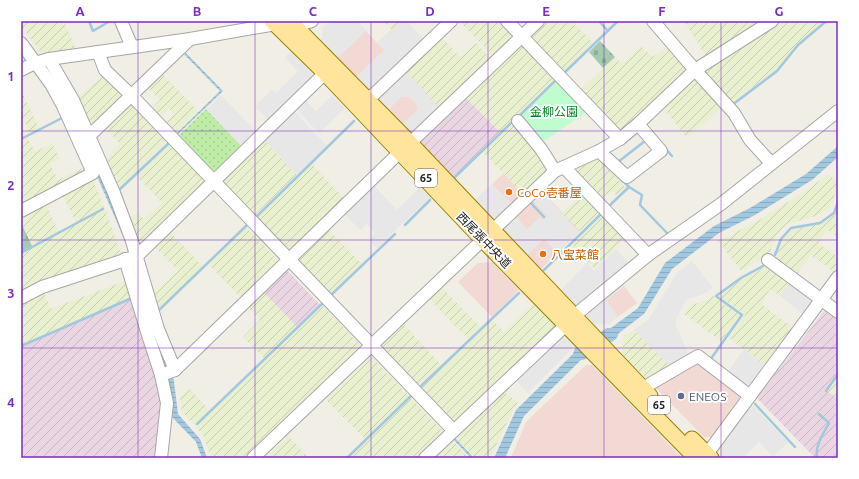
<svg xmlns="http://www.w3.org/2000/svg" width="859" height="479" viewBox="0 0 859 479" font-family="Ubuntu,'Noto Sans JP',sans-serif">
	<defs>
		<pattern id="industrial-furrows" width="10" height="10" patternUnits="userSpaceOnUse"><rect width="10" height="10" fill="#ead6e3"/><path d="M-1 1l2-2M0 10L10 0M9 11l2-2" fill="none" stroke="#c8b7c2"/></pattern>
		<pattern id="farmland-furrows" width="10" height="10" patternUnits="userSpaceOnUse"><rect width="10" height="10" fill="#e8f0cf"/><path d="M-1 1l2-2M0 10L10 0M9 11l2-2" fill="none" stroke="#c7cdb1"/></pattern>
		<pattern id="grass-dots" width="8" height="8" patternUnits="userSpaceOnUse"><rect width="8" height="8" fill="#bfeda8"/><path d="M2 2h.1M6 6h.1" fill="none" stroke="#a4cb90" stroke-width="1.8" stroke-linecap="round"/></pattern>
		<pattern id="cemetery-stones" width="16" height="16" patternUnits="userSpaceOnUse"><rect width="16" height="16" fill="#a4cbb0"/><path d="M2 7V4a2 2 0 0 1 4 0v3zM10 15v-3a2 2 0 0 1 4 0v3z" fill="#8dae97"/></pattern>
		<pattern id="water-rules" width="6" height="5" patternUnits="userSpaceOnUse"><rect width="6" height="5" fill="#a2c8e0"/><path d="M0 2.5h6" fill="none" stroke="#8babc0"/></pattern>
	</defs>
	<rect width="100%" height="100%" fill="#f0eee5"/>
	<g fill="#f2d9d3">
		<polygon points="336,21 357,21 377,43 401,21 407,21 369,91 321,41 324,26"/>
		<polygon points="406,72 441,109 410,133 378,99"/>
		<polygon points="504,173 523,194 494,220 475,200"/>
		<polygon points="541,190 580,231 541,269 503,229"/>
		<polygon points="492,262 519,290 492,317 458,282 478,263"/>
		<polygon points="621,282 637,303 608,324 595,324 586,314"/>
		<polygon points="697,360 741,396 712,437 704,437 652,384"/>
		<polygon points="586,365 592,365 682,458 511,458 526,422"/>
	</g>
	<g fill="url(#industrial-furrows)">
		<polygon points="464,96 500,132 453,177 420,142"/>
		<polygon points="285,268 320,305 297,327 262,291"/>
		<polygon points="134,298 163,398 158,458 21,458 21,347"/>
		<polygon points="827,307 838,316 838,458 815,458 757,398"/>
	</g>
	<g fill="url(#farmland-furrows)">
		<polygon points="23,21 64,21 76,50 43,55 21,26 21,22"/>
		<polygon points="383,21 401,21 392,30"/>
		<polygon points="459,21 502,21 515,34 514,40 495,58"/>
		<polygon points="542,21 572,21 593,43 562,73 529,39"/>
		<polygon points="684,21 755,21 756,23 754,29 707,58"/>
		<polygon points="780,21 826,21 798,44 776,70 730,104 702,73 702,69"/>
		<polygon points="442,38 460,57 476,43 493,61 441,109 406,72"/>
		<polygon points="519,44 524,45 557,80 500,132 464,96"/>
		<polygon points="641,46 652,57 671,46 688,67 688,72 623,133 618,133 579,91 615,57 622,64"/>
		<polygon points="160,72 198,111 174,135 164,124 174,114 169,108 158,118 150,110 160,100 146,85"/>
		<polygon points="104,75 125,96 92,130 75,100"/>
		<polygon points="692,77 698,77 723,106 687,138 662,106"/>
		<polygon points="21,90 39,129 30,134 21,115"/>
		<polygon points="132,101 169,139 116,192 103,163 120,144 103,126"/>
		<polygon points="514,122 548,167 546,172 523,194 483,152"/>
		<polygon points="27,137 35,152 52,143 59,158 50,164 58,180 87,166 86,175 21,209 21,140"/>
		<polygon points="262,138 297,175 253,217 220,179"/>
		<polygon points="169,144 207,183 140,249 128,222 138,213 144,219 162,203 137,176"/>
		<polygon points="594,155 600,160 626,188 617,196 612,191 599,202 571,170"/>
		<polygon points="312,164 346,201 291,253 255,219"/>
		<polygon points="829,174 838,184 832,204 828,209 816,216 787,224 777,234 769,254 741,271 718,241 758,221 804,192"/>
		<polygon points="88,178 93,180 104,208 76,223 61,192"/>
		<polygon points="584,192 601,211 580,231 562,213"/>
		<polygon points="44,201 59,232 32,246 21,223 21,213"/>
		<polygon points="838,207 838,237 827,230 818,243 838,257 838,269 835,273 811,255 795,276 775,260 781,242 792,229 821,224 836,214"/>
		<polygon points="105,209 121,254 118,258 21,296 21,253"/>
		<polygon points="604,214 626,237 595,269 572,245"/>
		<polygon points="246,227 281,263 243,300 208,264"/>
		<polygon points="327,228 362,264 329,296 296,262 296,257"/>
		<polygon points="168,230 203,267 155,312 150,296 178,271 153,245"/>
		<polygon points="770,264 791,281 780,296 770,289 761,304 793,328 765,365 728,337 745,315 718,295 742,279"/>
		<polygon points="128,280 133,297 21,345 21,301 43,289 50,309"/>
		<polygon points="442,288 480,327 468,339 430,300"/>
		<polygon points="262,291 297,327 264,358 243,337 260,320 247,306"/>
		<polygon points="713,296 740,315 721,341 684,314 691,305 705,301"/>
		<polygon points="533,304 556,327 456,425 419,390 492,320 504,332"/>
		<polygon points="322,305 361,346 262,441 242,458 211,458 204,437 196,427"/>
		<polygon points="404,325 441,365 416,388 379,348"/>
		<polygon points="634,330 672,368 649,381 622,356 624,336"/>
		<polygon points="371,357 409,396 365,439 326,400"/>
		<polygon points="838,377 838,399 827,391"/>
		<polygon points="189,388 209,410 194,425 182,412 180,397"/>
		<polygon points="501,389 518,403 514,408 490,458 475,458 453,435"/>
		<polygon points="411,398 446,435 421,458 349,458"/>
		<polygon points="288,436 309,458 269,458 268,455"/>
		<polygon points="450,438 469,458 430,458"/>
	</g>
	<polygon fill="url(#grass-dots)" points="206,109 244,149 212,175 176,138"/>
	<g fill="url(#cemetery-stones)">
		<polygon points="600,41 615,57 603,68 589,52"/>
		<polygon points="21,223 32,246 21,252"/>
	</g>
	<polygon fill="#bffdce" points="559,80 588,111 540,144 518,119"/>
	<g fill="#e7e7e7">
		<polygon points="336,21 357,21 366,31 338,58 321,41 324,26"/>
		<polygon points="401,21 407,21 426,42 369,91 356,77 384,50 377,43"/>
		<polygon points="291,52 314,76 270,122 255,106 272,90 276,93 298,71 285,58"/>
		<polygon points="406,72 441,109 416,134 410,133 402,125 417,110 417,106 409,97 402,97 388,110 378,99"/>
		<polygon points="221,95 259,135 244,149 206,109"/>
		<polygon points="332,96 345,108 319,133 295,108 304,99 316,111"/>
		<polygon points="292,109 327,146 297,175 262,138"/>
		<polygon points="492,184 513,205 497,219 494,220 475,200"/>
		<polygon points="373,185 397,210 420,187 430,197 377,248 369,240 375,233 367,224 360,230 344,213"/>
		<polygon points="540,190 579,232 557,252 544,239 527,255 503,229 503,226 514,215 527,229 540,217 543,220 547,216 531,199"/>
		<polygon points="616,249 630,265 576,306 561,290 587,263 594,271"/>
		<polygon points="692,261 713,288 702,295 687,299 676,319 676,326 690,357 672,368 634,330 649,319 677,273"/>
		<polygon points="791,281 812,297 813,303 804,315 780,296"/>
		<polygon points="621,282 625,286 606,300 618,317 608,324 595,324 586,314 587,310"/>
		<polygon points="561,333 573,346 571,350 528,393 514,378"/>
		<polygon points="744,349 765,365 750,385 744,386 727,373"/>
		<polygon points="751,404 788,442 773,457 759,442 743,458 724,458 721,455 720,445"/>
	</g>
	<g fill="url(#water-rules)">
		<polygon points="184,51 223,91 177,135 176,134 220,91 183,53"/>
		<polygon points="48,65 57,77 130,242 173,374 178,414 200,439 207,458 202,458 196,442 172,417 167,376 130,261 126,243 66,105 43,69"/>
		<polygon points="838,146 838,157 812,180 755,215 719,233 672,269 644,314 619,333 616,339 586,359 581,360 524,416 505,458 494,458 516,410 573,354 575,348 607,328 611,328 638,308 665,263 714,226 750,208 806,174"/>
		<polygon points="454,437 474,458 471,458 452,438"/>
	</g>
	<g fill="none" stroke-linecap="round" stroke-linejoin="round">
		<g stroke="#a2c8e0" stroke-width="2.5">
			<polyline points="89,21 93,31 110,21"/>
			<polyline points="599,21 608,31"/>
			<polyline points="563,74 618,21"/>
			<polyline points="732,105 777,71 798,45 824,23 828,21"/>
			<polyline points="517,118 557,79"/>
			<polyline points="21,139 62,118"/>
			<polyline points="665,148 672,156"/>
			<polyline points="618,162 645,141"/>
			<polyline points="454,178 513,121"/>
			<polyline points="622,180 629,187 642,195 640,205 667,233"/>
			<polyline points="118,191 169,143"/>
			<polyline points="530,202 544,217"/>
			<polyline points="608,207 629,187"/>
			<polyline points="254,219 354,121"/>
			<polyline points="405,225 430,200"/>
			<polyline points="21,253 103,209"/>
			<polyline points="775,255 781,239 791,228 820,223 834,213 838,202"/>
			<polyline points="544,270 602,213"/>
			<polyline points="330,296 395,234"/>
			<polyline points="157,312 247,225"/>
			<polyline points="21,346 132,298"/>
			<polyline points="710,360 742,315 716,296 741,278 763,266"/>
			<polyline points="419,388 519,293"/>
			<polyline points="826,391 838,374"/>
			<polyline points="755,404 795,447"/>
			<polyline points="197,424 325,301"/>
			<polyline points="347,458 413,394"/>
			<path d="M817,458C815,445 823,434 829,423L819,414"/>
		</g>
		<defs>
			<g id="minor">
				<polyline points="121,21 132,47"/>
				<polyline points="507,21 620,139"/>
				<polyline points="653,21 695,70 734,113 750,140 771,163"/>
				<polyline points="21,43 51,84 63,106 93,173 21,211"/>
				<polyline points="98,52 105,70 132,96 453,430"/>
				<polyline points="49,59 73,100 114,193 132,241 158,329 175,370"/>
				<polyline points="21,70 35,63 49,59 190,39 276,24 295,26 312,21"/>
				<polyline points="369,99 451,21"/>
				<polyline points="518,121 541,149 555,171"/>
				<polyline points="88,137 190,39"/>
				<polyline points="410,143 538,21"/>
				<polyline points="599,151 627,177 661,151 638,124"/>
				<polyline points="564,167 648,255"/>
				<polyline points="125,259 148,335 161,375 167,403 161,458"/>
				<polyline points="768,260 838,312"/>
				<polyline points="21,298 42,287 137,256 325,73"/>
				<polyline points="574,316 648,255 721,204 838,111"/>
				<polyline points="161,375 175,370 401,151"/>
				<polyline points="643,388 698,356 750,396"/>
				<polyline points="253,458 555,171 599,151 620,139 638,124 695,70 772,21"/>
				<polyline points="425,458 566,325"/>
				<polyline points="704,458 838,277"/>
			</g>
			<g id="major">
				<polyline points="272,21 325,73 482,239 696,458"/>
				<polyline points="290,21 410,143 650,396"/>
				<polyline points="692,439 711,458"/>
			</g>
		</defs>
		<use href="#minor" stroke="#a6a6a6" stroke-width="14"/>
		<use href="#major" stroke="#9a8000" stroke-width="17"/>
		<use href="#minor" stroke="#fff" stroke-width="12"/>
		<use href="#major" stroke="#ffe49b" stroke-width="15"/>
	</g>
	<path fill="none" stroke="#7b2cbf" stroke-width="1" stroke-opacity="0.55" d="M138,21V458M255,21V458M371,21V458M488,21V458M604,21V458M721,21V458M21,131H838M21,240H838M21,348H838"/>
	<g fill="#e8710a" stroke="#fff" stroke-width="1.5">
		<circle cx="509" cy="192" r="4"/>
		<circle cx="543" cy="254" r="4"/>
	</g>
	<circle fill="#5c6f8a" stroke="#fff" stroke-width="1.5" cx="681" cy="396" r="4"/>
	<g text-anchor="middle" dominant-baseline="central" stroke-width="3.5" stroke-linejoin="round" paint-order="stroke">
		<g fill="#fff" stroke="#626262" stroke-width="1">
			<rect x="415" y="169" width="22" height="18" rx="3"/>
			<rect x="648" y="396" width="22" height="18" rx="3"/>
		</g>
		<g font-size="11" font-weight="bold" fill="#1f1f1f">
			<text x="426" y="178">65</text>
			<text x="659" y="405">65</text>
		</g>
		<g font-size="12" fill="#058524" stroke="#fff">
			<text x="554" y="111">金柳公園</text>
		</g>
		<g font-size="12" fill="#c56008" stroke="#fff" text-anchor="start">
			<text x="517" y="192">CoCo壱番屋</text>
			<text x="551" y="254">八宝菜館</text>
		</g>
		<g font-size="12" fill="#1f1f1f" stroke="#fff">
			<text transform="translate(484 240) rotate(46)">西尾張中央道</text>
		</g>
		<g font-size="12" fill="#4e5e75" stroke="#fff" text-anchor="start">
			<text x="689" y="396">ENEOS</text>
		</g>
	</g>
	<rect width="859" height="479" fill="none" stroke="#ffffff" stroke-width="44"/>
	<rect x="22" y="22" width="815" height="435" fill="none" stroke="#7b2cbf" stroke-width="1.5"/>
	<g font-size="13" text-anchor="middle" font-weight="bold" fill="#7b2cbf">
		<text x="80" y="16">A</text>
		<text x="197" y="16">B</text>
		<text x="313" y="16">C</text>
		<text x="430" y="16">D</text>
		<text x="546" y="16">E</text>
		<text x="662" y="16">F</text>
		<text x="779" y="16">G</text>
		<text x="11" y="81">1</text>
		<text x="11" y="190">2</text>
		<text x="11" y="298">3</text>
		<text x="11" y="407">4</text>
	</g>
</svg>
